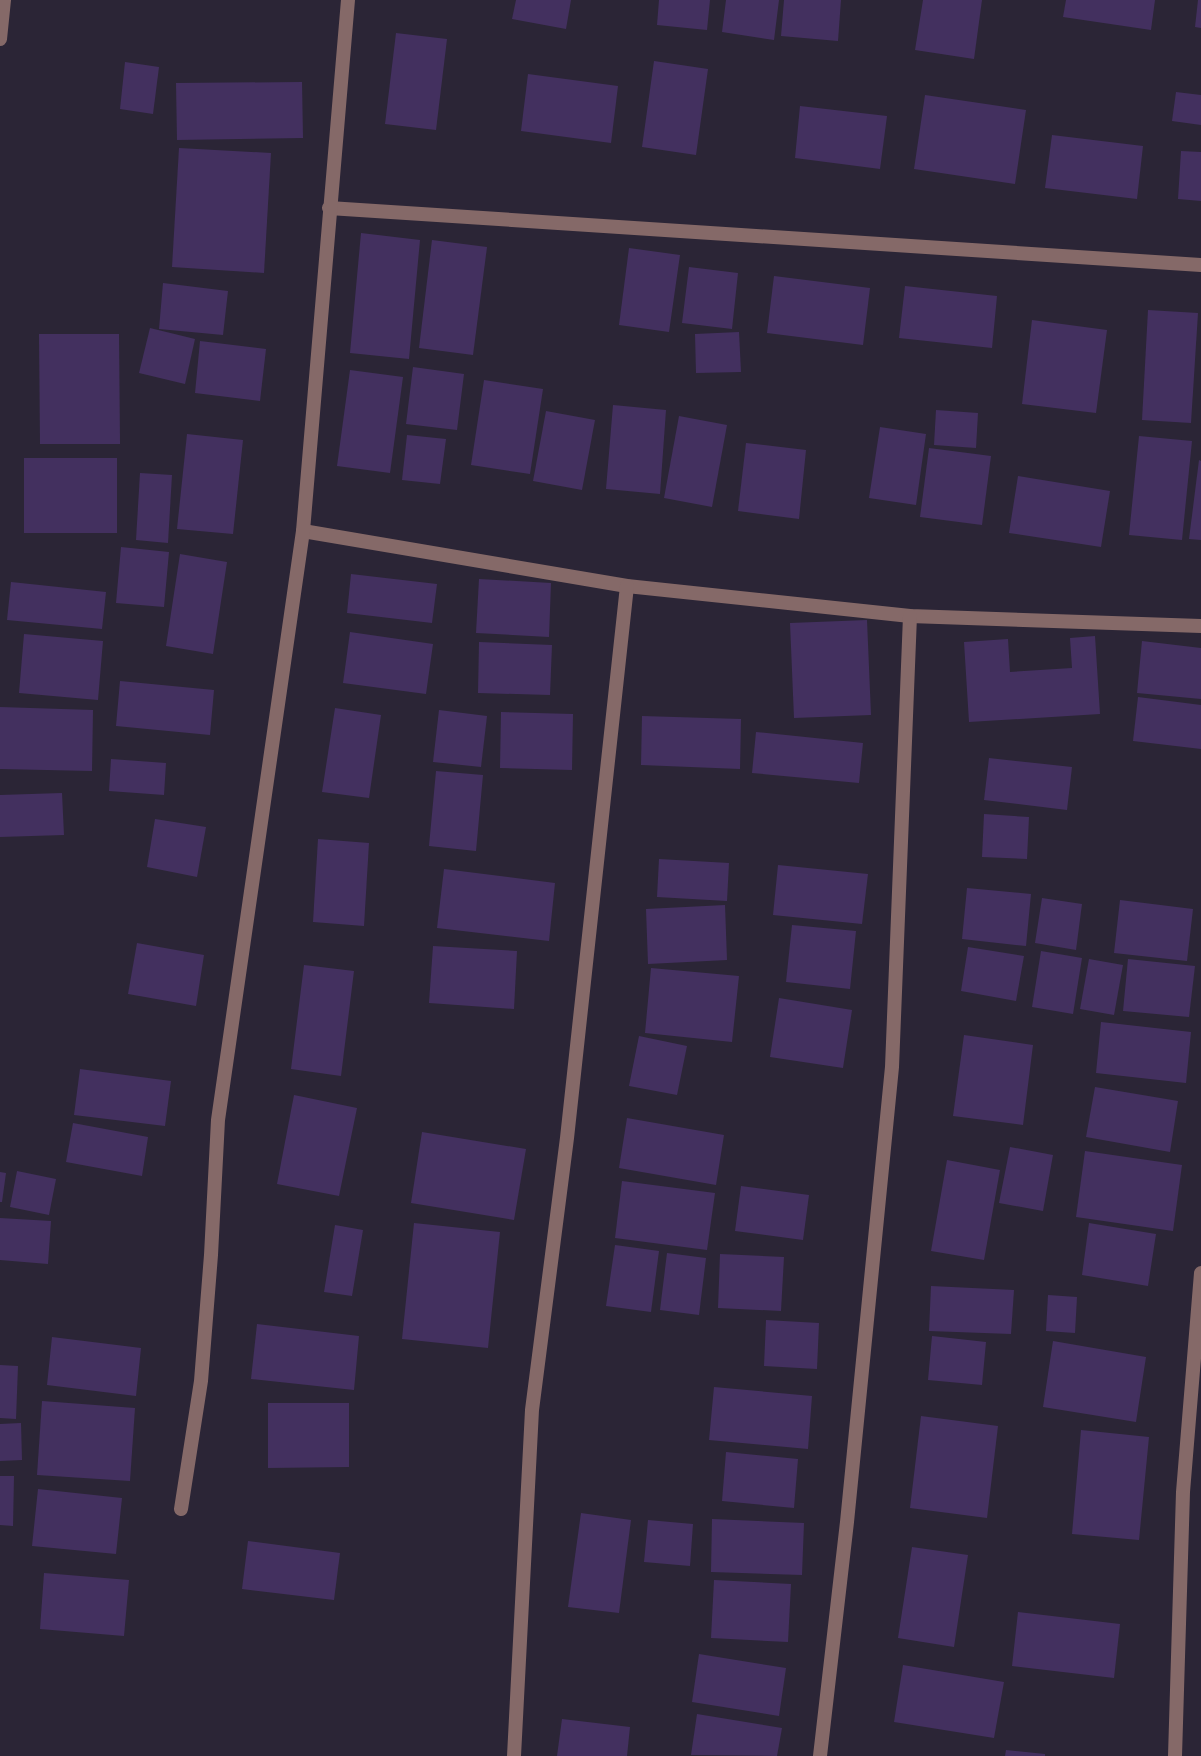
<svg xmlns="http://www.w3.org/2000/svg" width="1201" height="1756" viewBox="0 0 1201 1756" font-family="'PT Serif',serif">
	<rect width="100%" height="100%" fill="#2b2536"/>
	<g fill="#43305f">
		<polygon points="516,0 571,0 566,29 512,19"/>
		<polygon points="659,0 710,0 707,30 657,25"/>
		<polygon points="726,0 779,0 774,40 722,32"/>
		<polygon points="784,0 841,0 838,41 781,36"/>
		<polygon points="923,0 982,0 974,59 915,50"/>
		<polygon points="1066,0 1155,0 1151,30 1063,17"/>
		<polygon points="1198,0 1201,0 1201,28 1195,27"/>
		<polygon points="396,33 447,39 436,130 385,124"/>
		<polygon points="654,61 708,69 696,155 642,147"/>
		<polygon points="125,62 159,67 153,114 120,109"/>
		<polygon points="528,74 618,86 611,143 521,131"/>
		<polygon points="302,82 303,138 177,140 176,83"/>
		<polygon points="1176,92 1201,95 1201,125 1172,121"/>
		<polygon points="925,95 1026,110 1015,184 914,169"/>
		<polygon points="800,106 887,116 880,169 795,158"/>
		<polygon points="1052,135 1143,146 1137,199 1045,188"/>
		<polygon points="179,148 271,153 264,273 172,267"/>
		<polygon points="1181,151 1201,152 1201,201 1178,199"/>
		<polygon points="361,233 420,240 409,359 350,353"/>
		<polygon points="432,240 487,247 473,355 419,348"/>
		<polygon points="629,248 680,255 669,332 619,325"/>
		<polygon points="689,267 738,273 732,329 682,323"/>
		<polygon points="774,276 870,288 863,345 767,333"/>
		<polygon points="163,283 228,291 223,335 159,329"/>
		<polygon points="905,286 997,296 992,348 899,338"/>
		<polygon points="1148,310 1198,313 1191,423 1142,420"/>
		<polygon points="1032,320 1107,330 1096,413 1022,404"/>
		<polygon points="150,328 195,339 185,384 139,373"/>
		<polygon points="739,332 741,372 696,373 695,334"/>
		<polygon points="39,334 119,334 120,444 40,444"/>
		<polygon points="200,341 266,349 260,401 195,393"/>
		<polygon points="413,367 464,374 457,430 406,424"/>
		<polygon points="350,370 403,377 390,473 337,466"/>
		<polygon points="484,380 543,389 530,474 471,465"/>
		<polygon points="613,405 666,410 660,494 606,489"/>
		<polygon points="936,410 978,413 976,448 934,445"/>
		<polygon points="546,411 595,420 582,490 533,481"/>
		<polygon points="679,416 727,425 712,507 664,498"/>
		<polygon points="880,427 926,434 916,505 869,498"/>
		<polygon points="187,434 243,440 233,534 177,529"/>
		<polygon points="407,435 446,439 440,484 402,480"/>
		<polygon points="1139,436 1192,441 1182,540 1129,535"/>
		<polygon points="746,443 806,450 799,519 738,511"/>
		<polygon points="929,448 991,456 982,525 920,517"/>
		<rect x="24" y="458" width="93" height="75"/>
		<polygon points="1199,460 1201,461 1201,540 1189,539"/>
		<polygon points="140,473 172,475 168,543 136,540"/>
		<polygon points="1018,476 1110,491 1101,547 1009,533"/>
		<polygon points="121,547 169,552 164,607 116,603"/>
		<polygon points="180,554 227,562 213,654 166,646"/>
		<polygon points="351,574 437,584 432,623 347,613"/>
		<polygon points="479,579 551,583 549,637 476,633"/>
		<polygon points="11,582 106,592 102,629 7,620"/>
		<polygon points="867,620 871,715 794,718 790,623"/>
		<polygon points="350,632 433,644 426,694 343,683"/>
		<polygon points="24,634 103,641 98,700 19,693"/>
		<polygon points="1095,636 1100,714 969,722 964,642 1008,639 1010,672 1072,668 1070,638"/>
		<polygon points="1142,641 1201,648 1201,699 1137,693"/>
		<polygon points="479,642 552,645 550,695 478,693"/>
		<polygon points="120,681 214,690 210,735 116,726"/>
		<polygon points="1138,697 1201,705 1201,749 1133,741"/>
		<polygon points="0,707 93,710 92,771 0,769"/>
		<polygon points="335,708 381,715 369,798 322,792"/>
		<polygon points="439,710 487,716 481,767 433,762"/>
		<polygon points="501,712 573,714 572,770 500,768"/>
		<polygon points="642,716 741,719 740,769 641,765"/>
		<polygon points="756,732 863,743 859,783 752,773"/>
		<polygon points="989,758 1072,767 1067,810 984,800"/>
		<polygon points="111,759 166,763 164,795 109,791"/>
		<polygon points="436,771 483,775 476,851 429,846"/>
		<polygon points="62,793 64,835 0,837 0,795"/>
		<polygon points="984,814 1029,817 1027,859 982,857"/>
		<polygon points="155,819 206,827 197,877 147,867"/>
		<polygon points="318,839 369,843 364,926 313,922"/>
		<polygon points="659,859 729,863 727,901 657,897"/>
		<polygon points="778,865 868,874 862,924 773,915"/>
		<polygon points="444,869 555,883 549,941 437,928"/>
		<polygon points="967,888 1031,894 1026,946 962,939"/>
		<polygon points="1042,898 1082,904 1076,950 1035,943"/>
		<polygon points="1120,900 1193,909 1187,961 1114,953"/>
		<polygon points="725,905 727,960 648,964 646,909"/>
		<polygon points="792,925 856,931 850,989 786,982"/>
		<polygon points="137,943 204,955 196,1006 128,994"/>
		<polygon points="433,946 517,951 514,1009 429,1003"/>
		<polygon points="968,947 1024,956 1016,1001 961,991"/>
		<polygon points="1041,951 1082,958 1073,1014 1032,1007"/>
		<polygon points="1089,959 1123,965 1114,1015 1080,1009"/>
		<polygon points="1128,959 1195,966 1189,1017 1123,1011"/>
		<polygon points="304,965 354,971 341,1076 291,1069"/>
		<polygon points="651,968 739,976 732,1042 645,1033"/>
		<polygon points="779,998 852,1010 843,1068 770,1057"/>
		<polygon points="1101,1022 1191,1032 1186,1083 1096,1073"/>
		<polygon points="964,1035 1033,1045 1023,1125 953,1116"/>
		<polygon points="639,1036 687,1046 677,1095 629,1086"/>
		<polygon points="80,1069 171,1081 165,1126 74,1115"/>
		<polygon points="1095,1087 1178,1101 1170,1152 1086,1137"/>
		<polygon points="294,1095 357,1108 339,1196 277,1184"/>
		<polygon points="627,1118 724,1135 716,1185 619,1168"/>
		<polygon points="73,1123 148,1137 142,1176 66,1162"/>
		<polygon points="422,1132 526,1149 514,1220 411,1203"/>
		<polygon points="1010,1147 1053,1155 1043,1211 999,1203"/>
		<polygon points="1085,1151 1182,1165 1173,1231 1076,1217"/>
		<polygon points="947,1160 1000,1170 984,1260 931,1251"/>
		<polygon points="17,1171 56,1179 49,1215 10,1207"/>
		<polygon points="0,1172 6,1173 2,1202 0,1202"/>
		<polygon points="622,1181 715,1193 707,1250 615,1238"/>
		<polygon points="741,1186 809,1195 803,1240 735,1231"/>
		<polygon points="0,1218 51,1221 48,1264 0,1260"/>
		<polygon points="414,1223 500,1232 488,1348 402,1339"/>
		<polygon points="1089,1223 1156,1234 1148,1286 1082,1275"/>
		<polygon points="335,1225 363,1230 352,1296 324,1292"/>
		<polygon points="615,1245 659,1251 651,1312 606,1306"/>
		<polygon points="667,1253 706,1258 699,1315 660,1310"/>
		<polygon points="720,1254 784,1257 781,1311 718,1308"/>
		<polygon points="931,1286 1014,1290 1011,1334 929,1331"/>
		<polygon points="1048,1295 1077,1297 1075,1333 1046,1331"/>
		<polygon points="766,1320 819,1323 817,1369 764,1366"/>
		<polygon points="257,1324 359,1336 354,1390 251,1379"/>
		<polygon points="932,1336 986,1342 982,1385 928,1380"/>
		<polygon points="52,1337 141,1348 136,1396 47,1385"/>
		<polygon points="1053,1341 1146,1357 1136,1422 1043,1407"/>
		<polygon points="0,1365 18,1366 16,1419 0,1418"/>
		<polygon points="714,1387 812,1396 808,1449 709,1440"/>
		<polygon points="42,1401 135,1408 130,1481 37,1475"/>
		<polygon points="268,1403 349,1403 349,1467 268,1468"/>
		<polygon points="921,1416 998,1426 987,1518 910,1508"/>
		<polygon points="21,1423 22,1460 0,1461 0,1424"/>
		<polygon points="1081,1430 1149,1437 1139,1540 1072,1534"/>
		<polygon points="726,1452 798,1459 794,1508 722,1501"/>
		<polygon points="0,1476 14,1476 13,1526 0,1525"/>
		<polygon points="38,1489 122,1498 116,1554 32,1546"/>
		<polygon points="581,1513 631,1520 619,1613 568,1607"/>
		<polygon points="712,1519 804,1523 802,1575 711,1572"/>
		<polygon points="648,1520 693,1524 690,1566 644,1562"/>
		<polygon points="248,1541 340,1553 334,1600 242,1589"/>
		<polygon points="912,1547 968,1555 954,1647 898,1638"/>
		<polygon points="44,1573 129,1580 124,1636 40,1629"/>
		<polygon points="714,1580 791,1584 788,1642 711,1638"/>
		<polygon points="1018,1612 1120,1624 1114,1678 1012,1666"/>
		<polygon points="699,1654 786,1668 779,1716 692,1702"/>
		<polygon points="903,1665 1004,1682 994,1738 894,1722"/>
		<polygon points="697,1714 782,1728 777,1756 691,1755"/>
		<polygon points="562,1719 630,1727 627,1756 557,1756"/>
		<polygon points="1006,1750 1045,1754 1045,1756 1005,1756"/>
	</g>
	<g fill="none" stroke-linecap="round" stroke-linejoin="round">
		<g stroke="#856968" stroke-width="14">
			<polyline points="0,39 4,0"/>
			<polyline points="329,208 1201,265"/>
			<polyline points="303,531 627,586 910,616 1201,626"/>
			<polyline points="181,1509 201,1381 211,1255 218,1120 303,531 348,0"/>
			<polyline points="514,1756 532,1410 567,1138 627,586"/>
			<polyline points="820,1756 847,1522 892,1067 910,616"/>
			<polyline points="1175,1756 1183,1492 1201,1273"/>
		</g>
	</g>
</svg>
